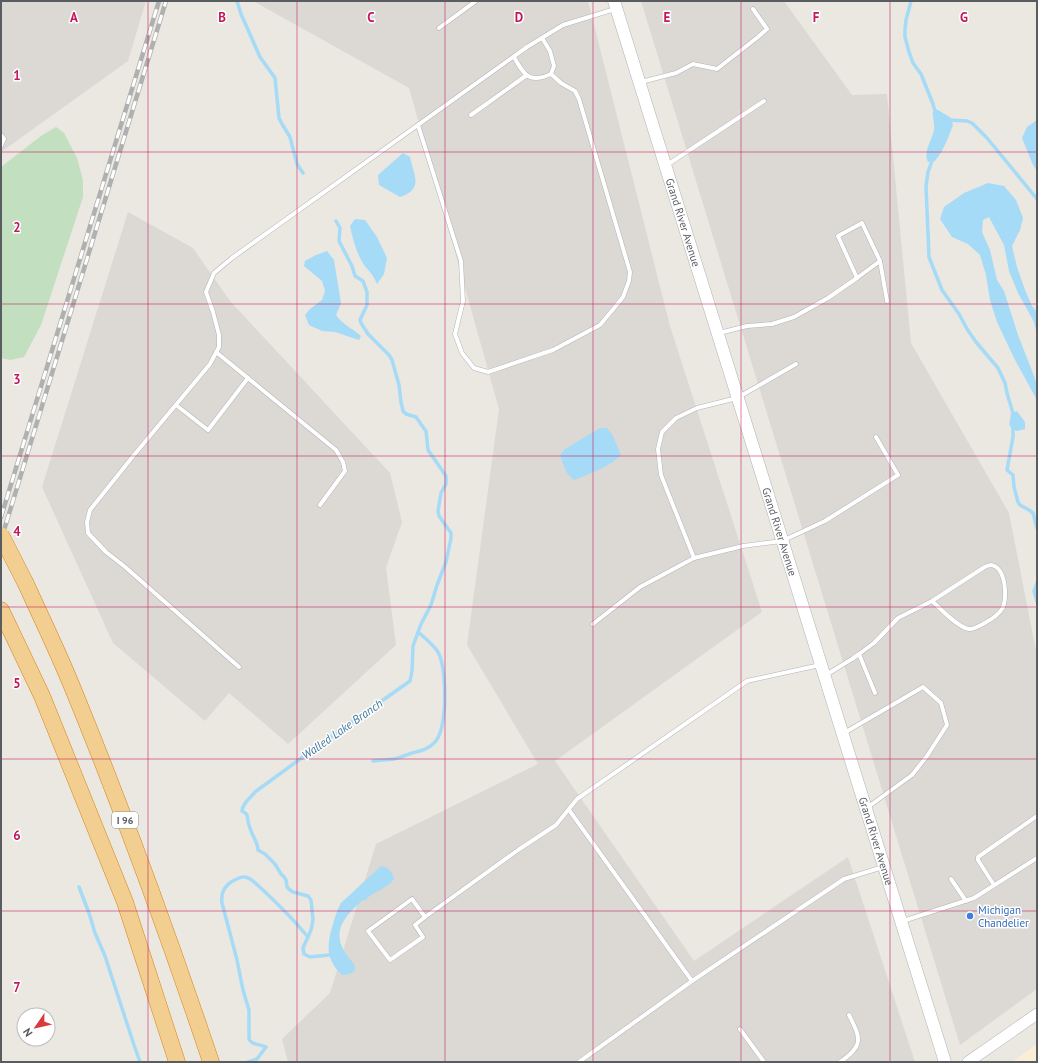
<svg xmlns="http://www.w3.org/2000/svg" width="1038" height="1063" viewBox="0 0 1038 1063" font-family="'PT Sans',sans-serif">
	<rect width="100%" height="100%" fill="#ebe7e1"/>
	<polygon fill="#faeed6" points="1037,1044 1037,1062 1012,1062"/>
	<g fill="#dcd9d5">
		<polygon points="1,1 146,1 128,61 1,152"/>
		<polygon points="253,1 588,1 670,326 762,612 555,761 694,961 848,857 915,1062 288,1062 282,1039 330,993 376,844 538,764 467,645 499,409 409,88"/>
		<polygon points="641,1 784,1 852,95 887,94 911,343 1009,513 1037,656 1037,989 960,1045"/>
		<polygon points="128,212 193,248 230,301 390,473 402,522 386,568 396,645 288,744 229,693 205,721 113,643 42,487"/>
	</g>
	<polygon fill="#c2e0bf" points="56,127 64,133 77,158 83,180 83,197 41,325 24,357 10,360 1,358 1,167 41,136"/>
	<g fill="#a5dbf6">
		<path d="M938,110L951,118L953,125L948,138L942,151L935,161L928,162C923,151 932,141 934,130C935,124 932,117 933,111Z"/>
		<polygon points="1037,120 1037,171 1033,165 1022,138 1027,127"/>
		<path d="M403,153L410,157C414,176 424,189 400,197L379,185L378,175Z"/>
		<polygon points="988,183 1004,186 1016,200 1023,218 1020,230 1012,246 1017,267 1025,290 1032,306 1037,312 1037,334 1034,322 1018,293 1009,271 1004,245 989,217 983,220 982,232 990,250 997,280 1004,291 1018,335 1034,376 1037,385 1037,402 1037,400 1014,358 997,322 990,300 986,275 980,255 968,244 952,237 940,219 944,207 964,193"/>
		<path d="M355,219L365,220L377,237L387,258L384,274L377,284C374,276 369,271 364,265C356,252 353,240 350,226Z"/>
		<path d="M327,251L334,260L341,303L336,315C343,325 352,328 361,336L359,340L335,332L322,331L309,325L305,315L310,309L322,300L325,291L322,281L304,266L305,261L316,255Z"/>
		<path d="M1017,411L1025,422V429L1017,431C1006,426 1010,424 1011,413Z"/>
		<path d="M600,428H607L613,436L621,455C610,467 589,474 574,480C566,475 563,464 560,455L565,449Z"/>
		<path d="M381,866C388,866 393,873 394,879C388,888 376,891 367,898V900H363C342,918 330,934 349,958C351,960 356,965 355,969C354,974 346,975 342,975C325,959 327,944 333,924C335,917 337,910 341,903Z"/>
	</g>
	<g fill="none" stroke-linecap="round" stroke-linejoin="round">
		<g stroke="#a5dbf6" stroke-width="3.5">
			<polyline points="237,1 241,14 260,57 275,78 279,118 282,124 290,137 297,164 303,173"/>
			<polyline points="911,1 906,20 905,29 905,37 909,52 913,63 921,74 933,104 934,108 937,114"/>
			<polyline points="947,118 949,120 967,121 972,123 987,138 1037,199"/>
			<polyline points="933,158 928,172 926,186 929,257 942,290 959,314 967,329 976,342 998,368 1005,383 1007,393 1012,410 1014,417"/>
			<polyline points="1013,425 1013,437 1007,470 1013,475 1014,487 1018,502 1020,505 1029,510 1033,513 1037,528"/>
			<polyline points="1037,583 1035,589 1034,591 1037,601"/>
			<path d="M373,761C380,760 387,760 394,759C400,758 406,755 412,753C420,751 427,750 434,743C448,730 447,671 439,654C436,647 424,637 418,632"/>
			<polyline points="79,887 89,913 95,933 105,956 134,1045 140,1062"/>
			<path d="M329,955L310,957L304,954L303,948L311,930L313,920L311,900L308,896L293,892L290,890L287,887L286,880L284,877L281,874L275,864L265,854L258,850C258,842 252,836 250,828C248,824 248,819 247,815C246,813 244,812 242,811C243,802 250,799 255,792L311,751L410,681L412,671L413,646L421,624L431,605L437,585L446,562L451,538V533L439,516L438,511L441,493L446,484V476L428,450L426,431L423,427L416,417L406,414L403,411L401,402L399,385L392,360L389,355L368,334L361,323L360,320L367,305V292L363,281L355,276L352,266L339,241L340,228L336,221"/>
			<path d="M248,1062L257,1059L266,1047C260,1044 251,1045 249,1039V1010L243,990L237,960L222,903C221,894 223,888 231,882C235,880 241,876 245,877C252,878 258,886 263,890C279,905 294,920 308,937"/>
		</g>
		<defs>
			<g id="service">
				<polyline points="439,28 476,1"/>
				<path d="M514,57C524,75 529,84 551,74"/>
				<polyline points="641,82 676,73 693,64 717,69 758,37 767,29 753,9"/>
				<polyline points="471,115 527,75"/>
				<polyline points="418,125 461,261 463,301 455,334 462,353 474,368 488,372 553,350 600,325 615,307 623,297 629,281 630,272 579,99 575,91 561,83 551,74 554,66 550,51 542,38"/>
				<polyline points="1,135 4,139 1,146"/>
				<polyline points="667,165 764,101"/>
				<polyline points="857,278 880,261"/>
				<polyline points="719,333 747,326 772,324 794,317 828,298 857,278 838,236 862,223 880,261 887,301"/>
				<polyline points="216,352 336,450 343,462 345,471 320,505"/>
				<polyline points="176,405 208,430 248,378"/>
				<polyline points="694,558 661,475 658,449 662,432 676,418 697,408 737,398 796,364"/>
				<polyline points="593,624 640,587 694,558 743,546 782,541 825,521 898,475 876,437"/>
				<path d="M859,654L874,643L898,618L932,601L983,568C985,567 988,565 991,565C1006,567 1008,599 1002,609C998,616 990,620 983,624C979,626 973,630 969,629C958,628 940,608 932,601"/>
				<polyline points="239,667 124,566 106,552 88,533 87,522 90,510 134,455 210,364 219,347 219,335 213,312 206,292 214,273 232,258 527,47 563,25 615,9"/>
				<polyline points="826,675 852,659 859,654 875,693"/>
				<polyline points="844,733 923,687 941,703 947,725 927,756 912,775 868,807"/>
				<polyline points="569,810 692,981 579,1062"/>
				<polyline points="951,879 966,901"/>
				<polyline points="994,885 978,860 978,857 1037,816"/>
				<polyline points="425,917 415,925 423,937 390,960 368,931 412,899 425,917 518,850 556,825 577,799 747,681 820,665"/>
				<polyline points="903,921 974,898 1037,858"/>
				<polyline points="692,981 844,879 883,867"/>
				<polyline points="740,1029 764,1062"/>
				<path d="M840,1062C864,1045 861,1039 849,1015"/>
			</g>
			<polyline id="tertiary" points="968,1062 1037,1014"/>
			<g id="secondary">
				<path id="s1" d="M614,1L945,1062"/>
			</g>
			<g id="motorway">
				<path d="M26,584C41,617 57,650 71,684C122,808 168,934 211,1062"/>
				<polyline points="1,610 42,696 125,902 177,1062"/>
			</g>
		</defs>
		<use href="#service" stroke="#b1b4b7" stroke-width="5"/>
		<use href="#tertiary" stroke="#b1b4b7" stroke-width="12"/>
		<use href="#secondary" stroke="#b0b4b7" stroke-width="13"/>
		<use href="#motorway" stroke="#d68515" stroke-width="17"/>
		<use href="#service" stroke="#fff" stroke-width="4"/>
		<use href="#tertiary" stroke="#fff" stroke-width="11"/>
		<use href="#secondary" stroke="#fff" stroke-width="12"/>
		<use href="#motorway" stroke="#f2cf90" stroke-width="16"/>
		<defs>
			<g id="rail">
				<polyline points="1,517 159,1"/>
				<polyline points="1,540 166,1"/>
			</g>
		</defs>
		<use href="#rail" stroke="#afb0b0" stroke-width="4.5"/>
		<use href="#rail" stroke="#fff" stroke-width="3" stroke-dasharray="9" stroke-linecap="butt"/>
		<defs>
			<polyline id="motorway-bridge" points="1,535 26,584"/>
		</defs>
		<use href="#motorway-bridge" stroke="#d68515" stroke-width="17" stroke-linecap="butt"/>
		<use href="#motorway-bridge" stroke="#f2cf90" stroke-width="16"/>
	</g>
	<path fill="none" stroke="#c2185b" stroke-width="1" stroke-opacity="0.55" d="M148,1V1062M297,1V1062M445,1V1062M593,1V1062M741,1V1062M890,1V1062M1,152H1037M1,304H1037M1,456H1037M1,607H1037M1,759H1037M1,911H1037"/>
	<circle fill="#3f7fe0" stroke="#fff" stroke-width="1.5" cx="970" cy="916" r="4"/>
	<g text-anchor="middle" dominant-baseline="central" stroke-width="3" stroke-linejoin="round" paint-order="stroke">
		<rect fill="#fff" stroke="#8b8e90" stroke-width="1" x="112" y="812" width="26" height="16" rx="3"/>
		<g font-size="10" font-weight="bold" fill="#595d60">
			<text x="125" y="820">I 96</text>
		</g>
		<g font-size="11" fill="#595d60" stroke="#fff">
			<text stroke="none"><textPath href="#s1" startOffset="232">Grand River Avenue</textPath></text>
			<text stroke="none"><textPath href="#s1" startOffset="556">Grand River Avenue</textPath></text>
			<text stroke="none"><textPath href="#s1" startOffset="880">Grand River Avenue</textPath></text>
		</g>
		<g font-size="11" fill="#366cbe" stroke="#fff" text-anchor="start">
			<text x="978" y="910">Michigan<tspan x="978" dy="13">Chandelier</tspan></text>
		</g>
		<g font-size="12" font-style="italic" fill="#42799d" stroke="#fff">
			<text transform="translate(342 729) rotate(-35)">Walled Lake Branch</text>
		</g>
	</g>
	<g font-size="13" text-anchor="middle" font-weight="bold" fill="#c2185b" stroke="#fff" stroke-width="3" stroke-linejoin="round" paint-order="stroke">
		<text x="74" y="22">A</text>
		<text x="222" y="22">B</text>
		<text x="371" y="22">C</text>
		<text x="519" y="22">D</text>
		<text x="667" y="22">E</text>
		<text x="816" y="22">F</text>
		<text x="964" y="22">G</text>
		<text x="17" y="80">1</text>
		<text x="17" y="232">2</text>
		<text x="17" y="384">3</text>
		<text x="17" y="536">4</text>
		<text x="17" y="688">5</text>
		<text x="17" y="840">6</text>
		<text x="17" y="992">7</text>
	</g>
	<rect width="1038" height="1063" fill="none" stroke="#595d60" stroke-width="4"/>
	<g transform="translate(36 1027) rotate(236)"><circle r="19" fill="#ffffff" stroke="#bdbebf"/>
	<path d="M0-3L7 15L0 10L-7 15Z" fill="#d83a3e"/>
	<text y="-6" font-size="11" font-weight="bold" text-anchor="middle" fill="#595d60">N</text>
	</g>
</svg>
